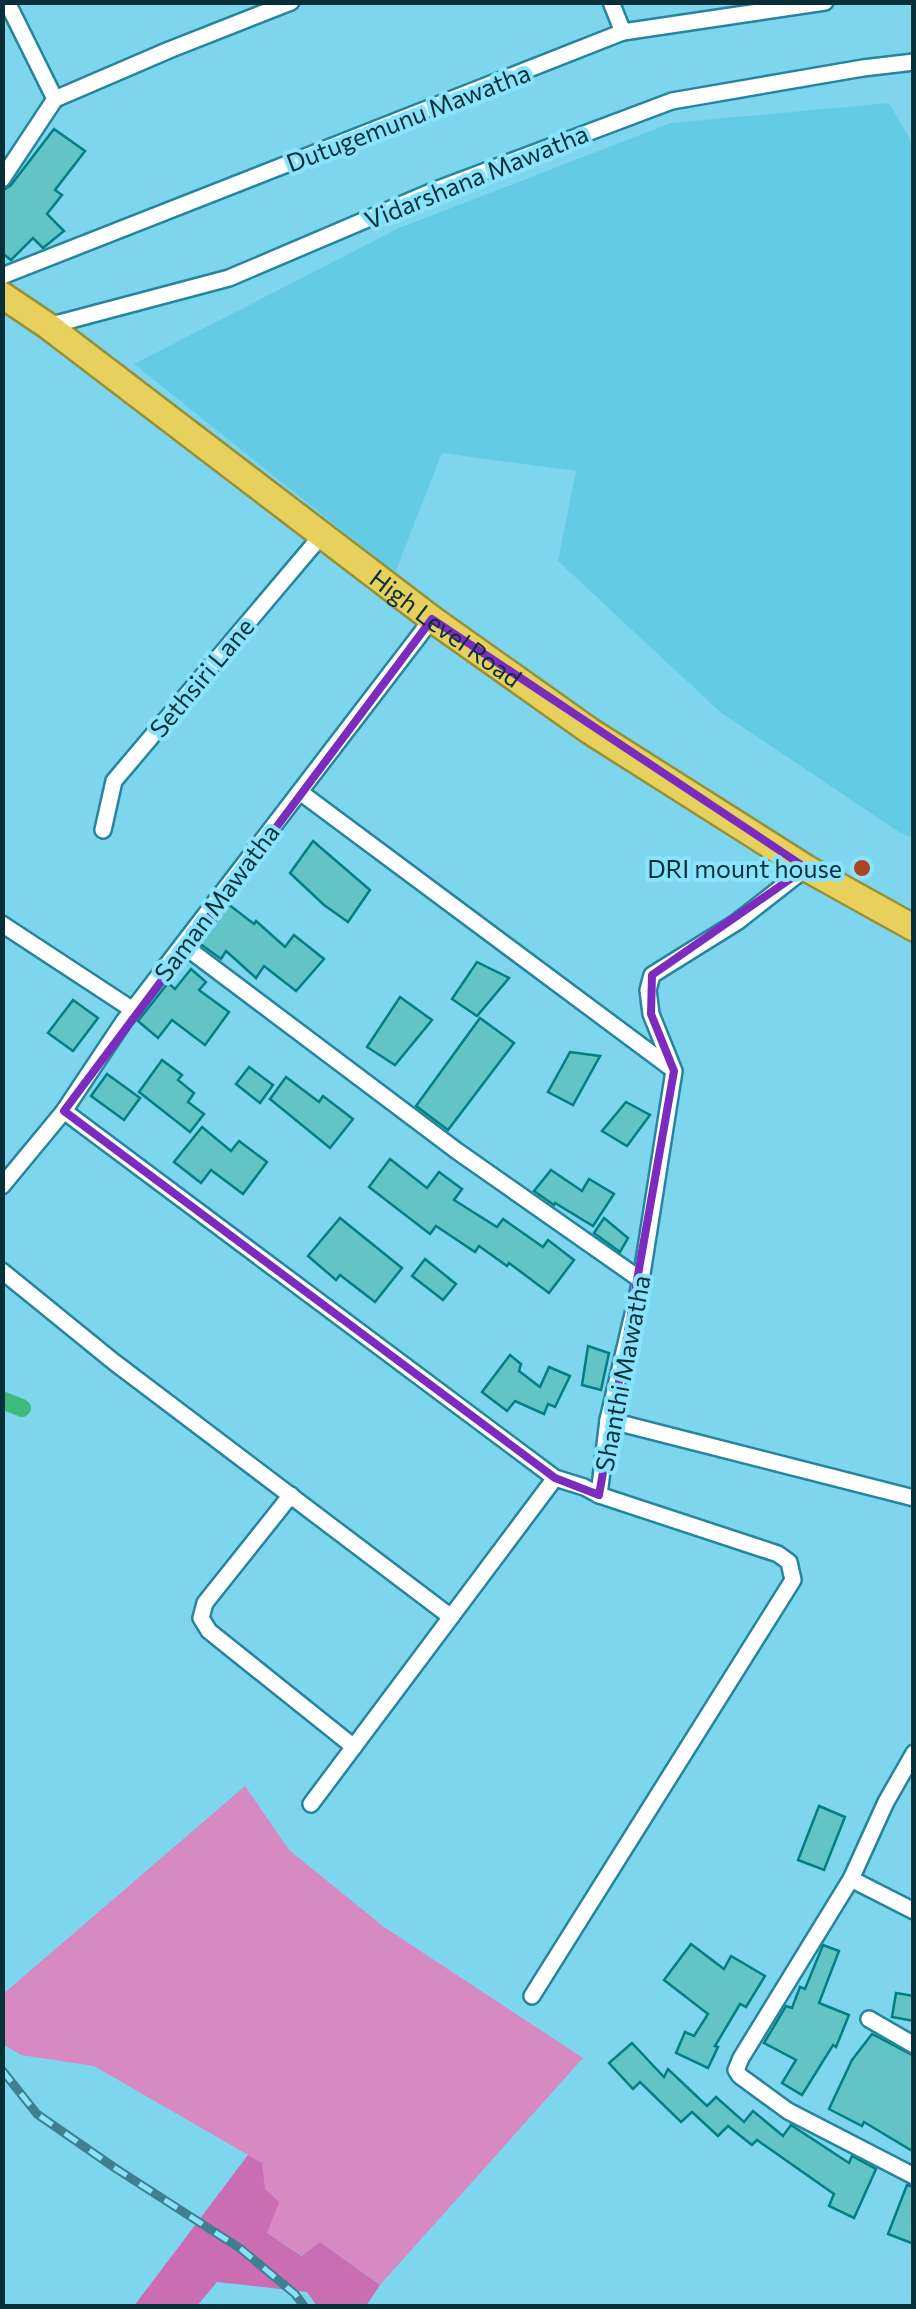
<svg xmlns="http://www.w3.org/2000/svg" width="916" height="2309" viewBox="0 0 916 2309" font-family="Commissioner,sans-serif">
	<rect width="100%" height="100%" fill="#7dd6ee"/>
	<polygon fill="#64cbe5" points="889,103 914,146 913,838 899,832 720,712 558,561 576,471 442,453 395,573 134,364 399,228 671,123"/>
	<polygon fill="#d68ac1" points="245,1786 289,1850 384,1927 583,2058 380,2285 320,2242 303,2256 267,2233 262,2163 94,2066 21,2055 3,2044 2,1995"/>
	<polygon fill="#ca6db3" points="248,2155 262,2163 265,2189 279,2202 267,2233 302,2256 320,2242 380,2285 366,2306 317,2306 307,2292 217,2282 197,2306 134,2306"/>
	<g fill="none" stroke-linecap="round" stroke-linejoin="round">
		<polyline stroke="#3dbb7c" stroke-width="18" points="2,1400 22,1408"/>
	</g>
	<g fill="#63c4c6" stroke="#017f82" stroke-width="2.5">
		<polygon points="54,129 85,151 55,190 62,195 47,214 64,231 43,248 33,238 11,260 2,253 2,191 11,185"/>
		<polygon points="313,841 370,890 348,922 324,905 290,873"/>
		<polygon points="228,904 254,924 256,921 285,947 294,935 324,959 296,991 264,966 256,978 226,951 221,959 199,943"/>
		<polygon points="477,962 509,978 477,1016 452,999"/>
		<polygon points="191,969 206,982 199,990 229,1012 205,1045 172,1020 158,1038 138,1021 168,983 175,989"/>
		<polygon points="400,997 432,1020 395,1065 367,1047"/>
		<polygon points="73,1000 98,1018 73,1051 48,1033"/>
		<polygon points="480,1018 514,1043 448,1130 416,1106"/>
		<polygon points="570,1052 600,1056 573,1105 548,1092"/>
		<polygon points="162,1060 182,1075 178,1080 194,1093 188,1102 204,1114 190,1132 139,1092"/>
		<polygon points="249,1067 273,1085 260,1103 236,1084"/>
		<polygon points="107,1074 140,1098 124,1120 91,1096"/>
		<polygon points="286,1077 319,1102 323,1096 353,1119 330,1148 270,1099"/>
		<polygon points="626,1102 650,1115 627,1146 602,1131"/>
		<polygon points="202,1127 231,1151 239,1141 267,1162 243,1194 211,1170 201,1183 174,1162"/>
		<polygon points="390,1159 427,1188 439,1172 462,1189 454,1200 497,1227 503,1219 543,1247 548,1240 574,1260 549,1293 509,1263 507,1266 479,1246 475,1252 436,1226 430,1234 369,1187"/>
		<polygon points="551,1170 582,1191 589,1179 614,1194 593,1226 555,1203 554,1205 534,1191"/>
		<polygon points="340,1218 402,1268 375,1302 340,1275 336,1280 308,1256"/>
		<polygon points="604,1218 628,1238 620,1252 594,1233"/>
		<polygon points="425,1259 456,1284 443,1300 412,1276"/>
		<polygon points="588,1346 609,1353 601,1390 582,1385"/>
		<polygon points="510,1355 521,1364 519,1371 540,1387 549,1367 570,1376 555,1407 548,1404 544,1414 515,1401 507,1411 482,1392"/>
		<polygon points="819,1806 845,1817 824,1870 798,1860"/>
		<polygon points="691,1944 724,1969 731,1956 765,1976 746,2007 740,2004 715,2046 718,2047 708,2068 676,2053 685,2032 694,2036 708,2014 664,1980"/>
		<polygon points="823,1945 839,1951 819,2003 849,2015 836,2047 833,2045 802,2095 782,2083 796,2060 764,2043 786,2006 792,2008 800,1987 805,1989"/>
		<polygon points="896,1993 914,1996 914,2021 892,2017"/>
		<polygon points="872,2034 914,2056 914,2152 864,2122 862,2126 829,2109 852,2060"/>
		<polygon points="632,2043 664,2077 668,2069 707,2106 716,2097 744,2122 753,2111 783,2136 791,2125 849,2163 852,2156 876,2169 854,2218 829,2206 834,2194 757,2140 752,2145 728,2126 718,2136 692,2112 681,2122 640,2082 633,2089 609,2063"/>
		<polygon points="907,2185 914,2187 914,2244 888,2234"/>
	</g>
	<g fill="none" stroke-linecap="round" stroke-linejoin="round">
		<defs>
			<g id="minor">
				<polyline points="7,2 55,99"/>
				<polyline points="611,2 623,32"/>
				<polyline points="2,179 55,99 169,50 291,2"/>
				<polyline points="2,276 623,32 825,2"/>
				<polyline points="48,326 229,278 438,189 672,101 863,68 914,62"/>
				<polyline points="300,792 671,1068"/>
				<polyline points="103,830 114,781 321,536"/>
				<polyline points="2,924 133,1010"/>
				<polyline points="183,945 457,1151 641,1280"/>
				<polyline points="64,1111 555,1478 584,1487 599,1495"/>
				<polyline points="2,1186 64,1111 124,1021 432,619"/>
				<polyline points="2,1271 114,1362 451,1617"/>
				<polyline points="608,1420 914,1498"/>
				<polyline points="291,1495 205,1603 201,1618 209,1631 354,1747"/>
				<polyline points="914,1753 886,1802 851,1879 741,2058 736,2070 740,2076 788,2111 914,2176"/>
				<polyline points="311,1804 555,1478"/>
				<polyline points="851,1879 914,1911"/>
				<polyline points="532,1996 793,1580 789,1562 778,1554 599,1495 608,1420 641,1280 674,1071 651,1014 648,990 652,975 737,922 806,868"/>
				<polyline points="869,2019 914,2045"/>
			</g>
			<g id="trunk">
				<path id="s1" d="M2,295L48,326L432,619L590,731L806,868L914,928"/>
			</g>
		</defs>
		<use href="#minor" stroke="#24859c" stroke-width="20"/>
		<use href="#trunk" stroke="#959036" stroke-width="30"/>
		<use href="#minor" stroke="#fff" stroke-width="15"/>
		<use href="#trunk" stroke="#e7d05c" stroke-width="25"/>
		<defs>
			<polyline id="rail" points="2,2070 37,2114 115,2168 241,2249 295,2294 304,2306"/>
		</defs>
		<use href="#rail" stroke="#3f7f8f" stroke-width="9"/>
		<use href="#rail" stroke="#8ae3fc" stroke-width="5" stroke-dasharray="15" stroke-linecap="butt"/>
	</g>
	<path fill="none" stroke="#7b2cbf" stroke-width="8" stroke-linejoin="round" d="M432,619L806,868L652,975L651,1014L674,1071L599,1495L555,1478L64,1111Z"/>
	<circle fill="#ad4525" stroke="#8ae3fc" stroke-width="4" cx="862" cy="868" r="10"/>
	<g text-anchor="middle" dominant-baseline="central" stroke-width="8" stroke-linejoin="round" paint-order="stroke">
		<g font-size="25" fill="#083039" stroke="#8ae3fc">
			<text transform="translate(408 117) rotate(-21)">Dutugemunu Mawatha</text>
			<text transform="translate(476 176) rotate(-22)">Vidarshana Mawatha</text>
			<text stroke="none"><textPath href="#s1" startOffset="555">High Level Road</textPath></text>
			<text transform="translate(201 677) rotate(-50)">Sethsiri Lane</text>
			<text transform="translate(216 902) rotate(-53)">Saman Mawatha</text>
			<text transform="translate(622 1373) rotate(-79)">Shanthi Mawatha</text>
		</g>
		<g font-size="25" fill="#083039" stroke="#8ae3fc" text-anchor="end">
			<text x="842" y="868">DRI mount house</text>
		</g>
	</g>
	<rect width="916" height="2309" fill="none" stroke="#083039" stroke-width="10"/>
</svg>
